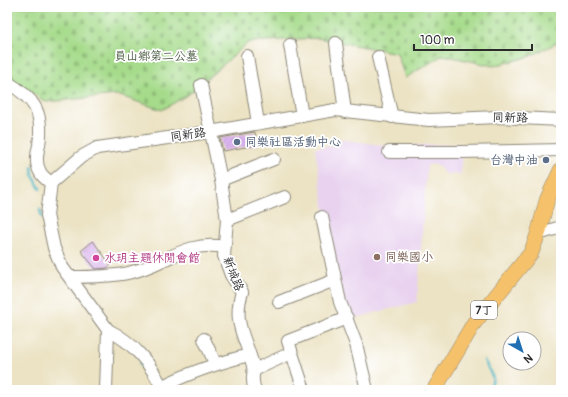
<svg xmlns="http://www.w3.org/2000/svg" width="568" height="397" viewBox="0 0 568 397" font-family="Pangolin,'LXGW WenKai TC',sans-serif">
	<defs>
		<pattern id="cemetery-stones" width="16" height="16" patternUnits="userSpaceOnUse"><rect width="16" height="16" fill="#a6db8b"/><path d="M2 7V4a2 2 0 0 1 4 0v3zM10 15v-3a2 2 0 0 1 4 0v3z" fill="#8fbc78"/></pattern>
		<pattern id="building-hatch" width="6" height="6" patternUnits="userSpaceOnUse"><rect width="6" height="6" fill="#dab2ef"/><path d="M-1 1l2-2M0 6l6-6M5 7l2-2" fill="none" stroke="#bb99cd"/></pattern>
	</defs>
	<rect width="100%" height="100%" fill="#fff"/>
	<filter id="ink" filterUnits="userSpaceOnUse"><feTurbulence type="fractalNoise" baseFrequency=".025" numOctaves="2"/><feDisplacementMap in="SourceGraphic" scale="8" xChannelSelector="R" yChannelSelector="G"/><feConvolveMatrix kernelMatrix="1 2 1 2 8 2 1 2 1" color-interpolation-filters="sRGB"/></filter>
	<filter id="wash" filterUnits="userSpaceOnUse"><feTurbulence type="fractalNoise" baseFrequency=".012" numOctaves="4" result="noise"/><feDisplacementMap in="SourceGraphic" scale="16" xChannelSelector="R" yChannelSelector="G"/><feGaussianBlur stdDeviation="0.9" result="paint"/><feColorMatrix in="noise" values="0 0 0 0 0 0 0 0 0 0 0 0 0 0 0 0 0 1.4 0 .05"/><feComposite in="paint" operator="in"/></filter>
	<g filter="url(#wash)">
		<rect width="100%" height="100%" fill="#ece3c4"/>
		<polygon fill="#e8d2ef" points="340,139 388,146 463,144 461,152 461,174 445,174 437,164 427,165 417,302 355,318 343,304 325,212 315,148 338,145"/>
		<polygon fill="url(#cemetery-stones)" stroke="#68835b" points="7,7 561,7 561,41 528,57 493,66 443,55 405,78 397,53 317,38 249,42 189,94 162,110 117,95 46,102 7,77"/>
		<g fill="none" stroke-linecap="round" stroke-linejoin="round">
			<g stroke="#49b6c5" stroke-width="2.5">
				<polyline points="32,167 33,175 40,189"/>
				<polyline points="40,210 42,217"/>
				<polyline points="484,360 493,378 490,390"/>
				<polyline points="140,363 156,390"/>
			</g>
		</g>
		<g id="blocks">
			<g fill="url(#building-hatch)">
				<polygon points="255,132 257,145 223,151 220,138"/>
				<polygon points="93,241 111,265 107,268 96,269 81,251"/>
			</g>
		</g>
	</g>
	<g filter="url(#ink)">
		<use href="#blocks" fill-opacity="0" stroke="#8c8778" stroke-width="1"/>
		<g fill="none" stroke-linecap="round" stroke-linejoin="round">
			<defs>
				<g id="minor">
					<polyline points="336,43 345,112"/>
					<polyline points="290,45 302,116"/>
					<polyline points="247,56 258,123"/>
					<polyline points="378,57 392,117"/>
					<path d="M7,82C34,98 44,112 39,145C37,154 35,163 40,172C42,176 47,180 51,183"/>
					<path d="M201,85L221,180L227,220L224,256L231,275L242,292C232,324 246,337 253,366C255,376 250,377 255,390"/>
					<polyline points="389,152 461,152 561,150"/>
					<polyline points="221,180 274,159"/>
					<polyline points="322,217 340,302 356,344 367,390"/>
					<polyline points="227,220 285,197"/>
					<polyline points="538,234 561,227"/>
					<path d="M70,277C89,277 109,277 128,273C164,266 184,240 224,247"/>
					<polyline points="279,302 335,280"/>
					<path d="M108,330C133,342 152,365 163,390"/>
					<polyline points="204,339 215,363"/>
					<polyline points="254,370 291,353"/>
					<path d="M161,387C190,372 218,363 249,355"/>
					<polyline points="106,390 108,330 62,267 54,248 47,215 51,183 81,157 97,148 210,132 335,110 429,120 498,117 561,120"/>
					<polyline points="304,390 288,341 347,318"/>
				</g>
				<polyline id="major" points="434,390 474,323 531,253 538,234 547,200 561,170"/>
			</defs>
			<use href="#minor" stroke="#8c8778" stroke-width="14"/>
			<use href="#major" stroke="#8c8778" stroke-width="16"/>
			<use href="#minor" stroke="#fff" stroke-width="12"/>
			<use href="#major" stroke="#f5c16b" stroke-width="15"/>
		</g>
	</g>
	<g fill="#5c6f8a" stroke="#fff" stroke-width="1.5">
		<circle cx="237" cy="142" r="4"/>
		<circle cx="546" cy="160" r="4"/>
	</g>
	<circle fill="#8d6e63" stroke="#fff" stroke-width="1.5" cx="377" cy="257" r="4"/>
	<circle fill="#d1479c" stroke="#fff" stroke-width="1.5" cx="96" cy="258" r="4"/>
	<g text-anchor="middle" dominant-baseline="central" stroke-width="3.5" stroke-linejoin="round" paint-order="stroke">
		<rect fill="#fff" stroke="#6b6b6b" stroke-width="1" x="471" y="301" width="26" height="18" rx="3"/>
		<g font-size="11" font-weight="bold" fill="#2b2b2b">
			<text x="484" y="310">7丁</text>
		</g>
		<g font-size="12" fill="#506048" stroke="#fff">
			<text x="156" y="56">員山鄉第二公墓</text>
		</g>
		<g font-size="12" fill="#2b2b2b" stroke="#fff">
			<text transform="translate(510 118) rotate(1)">同新路</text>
			<text transform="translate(188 135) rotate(-8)">同新路</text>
			<text transform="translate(233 274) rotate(69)">新城路</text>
		</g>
		<g font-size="12" fill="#4e5e75" stroke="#fff" text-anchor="start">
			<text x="245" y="142">同樂社區活動中心</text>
			<text x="538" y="160" text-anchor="end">台灣中油</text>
		</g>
		<g font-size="12" fill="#785e54" stroke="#fff" text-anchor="start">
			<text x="385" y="257">同樂國小</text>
		</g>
		<g font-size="12" fill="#b23c85" stroke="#fff" text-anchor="start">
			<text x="104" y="258">水玥主題休閒會館</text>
		</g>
	</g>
	<rect width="568" height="397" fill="none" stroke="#fff" stroke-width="24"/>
	<g transform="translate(522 351) rotate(141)"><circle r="19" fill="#ffffff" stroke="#aaaaaa"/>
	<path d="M0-3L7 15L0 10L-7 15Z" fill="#1f6fb2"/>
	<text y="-6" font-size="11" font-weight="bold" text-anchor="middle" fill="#2b2b2b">N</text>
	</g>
	<path d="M414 44v6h118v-6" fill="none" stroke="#2b2b2b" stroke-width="2"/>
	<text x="420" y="44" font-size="12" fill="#2b2b2b" stroke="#ffffff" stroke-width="3" paint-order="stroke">100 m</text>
</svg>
